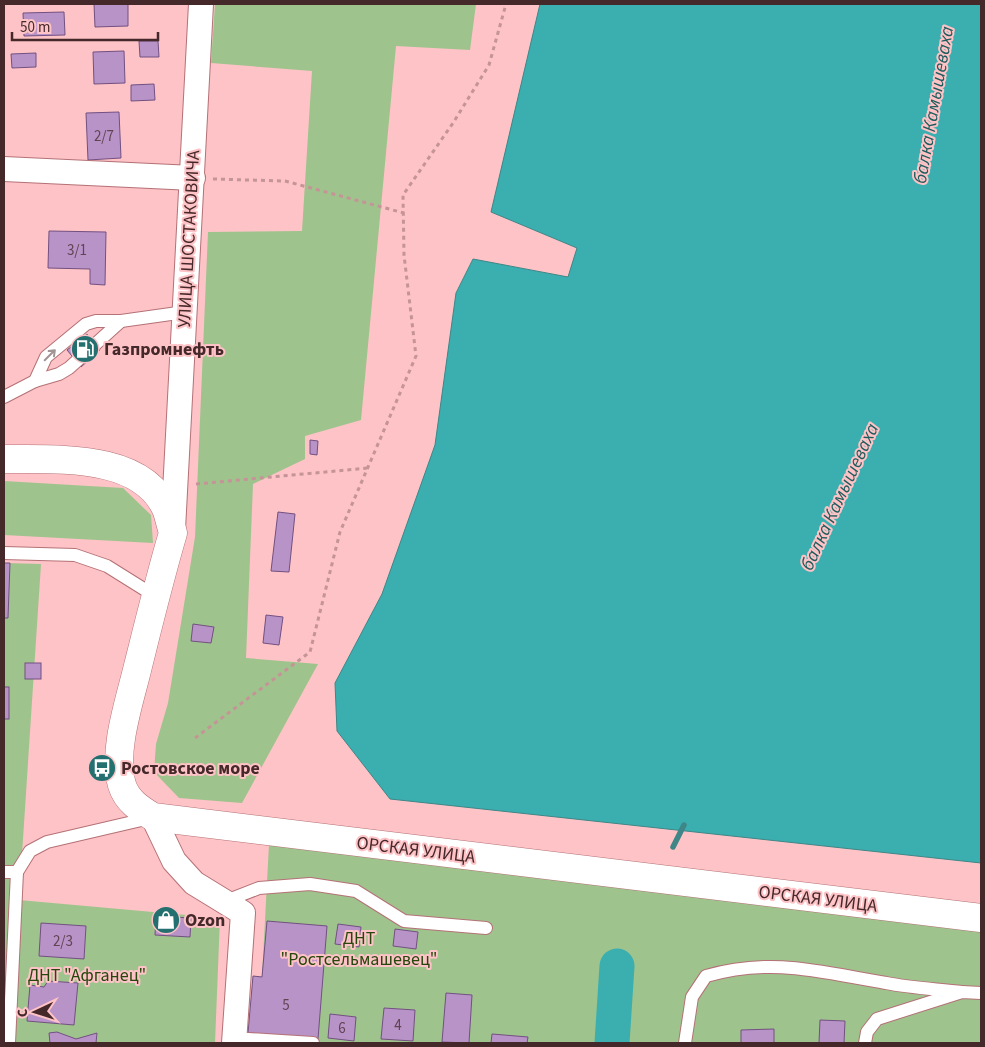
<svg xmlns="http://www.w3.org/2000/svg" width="985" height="1047" viewBox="0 0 985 1047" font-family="'Source Sans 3',sans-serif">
	<rect width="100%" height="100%" fill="#fec3c6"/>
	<g fill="#9fc38d">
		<polygon points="215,4 476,4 470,50 396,46 361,420 305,436 305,459 253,484 246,658 318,664 242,803 179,798 154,772 156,744 168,703 195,537 208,232 302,231 312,71 211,63"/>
		<polygon points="4,481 123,488 151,515 153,543 4,535"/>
		<polygon points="4,563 41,564 19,900 220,918 215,1043 4,1043"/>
		<polygon points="269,844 981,925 981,1043 248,1043 253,976 262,977"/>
	</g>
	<polygon fill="#3bafaf" stroke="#3e8687" points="540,4 981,4 981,863 390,799 337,731 335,683 382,594 435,445 456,293 473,259 568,277 577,248 491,212"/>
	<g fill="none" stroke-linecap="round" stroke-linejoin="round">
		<polyline stroke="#3e8687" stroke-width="5.5" points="673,847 684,825"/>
		<polyline stroke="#3bafaf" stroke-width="35" points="612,1043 617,966"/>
	</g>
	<g fill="#b893c8" stroke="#725081">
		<polygon points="94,4 128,4 128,26 95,27"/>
		<polygon points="64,12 65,35 24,36 23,13"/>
		<polygon points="139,41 158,41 159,57 140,57"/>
		<polygon points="124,51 125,83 94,84 93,52"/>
		<polygon points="36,53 36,67 12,68 11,54"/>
		<polygon points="154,84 155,100 131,101 131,85"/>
		<polygon points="119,112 121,158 88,160 86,113"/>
		<polygon points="49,231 106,232 105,285 90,284 90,269 48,268"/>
		<polygon points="87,334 100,350 81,367 67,350"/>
		<polygon points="310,440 318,441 317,455 310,454"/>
		<polygon points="278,512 295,514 289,572 271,571"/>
		<polygon points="4,563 10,563 8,618 4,618"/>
		<polygon points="266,615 283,617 279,645 263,643"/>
		<polygon points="193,624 214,627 211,643 191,641"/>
		<rect x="25" y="663" width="16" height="16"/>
		<rect x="4" y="687" width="5" height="32"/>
		<polygon points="156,916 191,918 190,937 155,935"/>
		<polygon points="267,921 327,926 318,1039 248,1033 253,976 262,977"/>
		<polygon points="41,923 86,926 84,959 39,956"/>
		<polygon points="338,924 361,927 359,947 335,944"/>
		<polygon points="395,929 418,932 416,949 393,946"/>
		<polygon points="48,981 78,983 74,1025 27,1021 30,985 44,987"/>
		<polygon points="446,993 472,995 469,1043 442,1042"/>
		<polygon points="384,1008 415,1010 413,1041 381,1039"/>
		<polygon points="330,1014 356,1017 354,1041 328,1038"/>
		<polygon points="820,1020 845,1021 844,1043 819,1043"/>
		<polygon points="774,1029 774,1043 741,1043 741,1030"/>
		<polygon points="57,1032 76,1039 97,1033 96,1043 50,1043 49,1033"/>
		<polygon points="492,1034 528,1037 527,1043 491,1043"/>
	</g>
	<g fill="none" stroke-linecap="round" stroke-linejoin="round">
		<defs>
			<g id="lane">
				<polyline points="35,381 59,374 69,368 121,321"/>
				<polyline points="4,397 35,381 46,357 86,324 96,321 121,321 185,312"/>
				<polyline points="4,553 75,555 107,566 155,596"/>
				<polyline points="4,872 17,872 30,851 47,842 150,818"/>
				<polyline points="223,902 259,888 310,884 356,891 404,921 486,928"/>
				<polyline points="234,1038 313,1043"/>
				<polyline points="9,1043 17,872"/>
				<path d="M685,1043L692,997L706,976C773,957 820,972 886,983C911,988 937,989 962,992"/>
				<polyline points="865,1043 867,1032 877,1019 962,992 981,993"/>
			</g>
			<g id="street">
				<polyline points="4,169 193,178"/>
				<polyline points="173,529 201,4"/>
				<polyline points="153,817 174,861 194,883 243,913 234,1043"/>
			</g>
			<path id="secondary" d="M4,459C55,460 143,452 167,511C169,518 171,526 173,533C160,577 149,622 138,666C130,700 112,751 122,785C127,801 140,809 153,817L981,918"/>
		</defs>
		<use href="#lane" stroke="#b47176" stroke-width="14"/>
		<use href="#street" stroke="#b47176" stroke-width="26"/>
		<use href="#secondary" stroke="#b47176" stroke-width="29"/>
		<g stroke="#c59496" stroke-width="3" stroke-dasharray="4 4" stroke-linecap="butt">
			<polyline points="213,179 285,181 404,213"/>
			<polyline points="196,484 368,468"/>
			<polyline points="195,738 310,652 340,532 416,356 404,255 403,195 453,123 489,65 506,4"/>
		</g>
		<use href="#lane" stroke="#fff" stroke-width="12"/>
		<use href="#street" stroke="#fff" stroke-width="24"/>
		<use href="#secondary" stroke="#fff" stroke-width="28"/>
	</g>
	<defs><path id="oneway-shaft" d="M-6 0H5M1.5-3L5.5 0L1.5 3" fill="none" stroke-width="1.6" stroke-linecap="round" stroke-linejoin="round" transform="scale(1.25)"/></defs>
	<use stroke="#a29494" href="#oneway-shaft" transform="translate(50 355) rotate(-45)"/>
	<defs>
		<symbol id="fuel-disc" viewBox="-11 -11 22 22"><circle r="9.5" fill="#246f70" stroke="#fec3c6"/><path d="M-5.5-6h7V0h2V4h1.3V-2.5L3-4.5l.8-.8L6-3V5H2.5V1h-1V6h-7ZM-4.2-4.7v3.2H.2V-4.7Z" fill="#fff"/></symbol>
		<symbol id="bus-disc" viewBox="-11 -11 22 22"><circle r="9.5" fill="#246f70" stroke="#fec3c6"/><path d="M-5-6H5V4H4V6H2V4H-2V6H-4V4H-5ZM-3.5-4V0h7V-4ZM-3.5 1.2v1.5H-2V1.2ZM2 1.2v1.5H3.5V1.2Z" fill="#fff"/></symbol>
		<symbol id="shop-disc" viewBox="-11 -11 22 22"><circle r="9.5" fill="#246f70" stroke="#fec3c6"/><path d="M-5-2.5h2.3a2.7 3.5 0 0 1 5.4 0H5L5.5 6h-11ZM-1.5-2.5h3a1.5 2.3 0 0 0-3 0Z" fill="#fff"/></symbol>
	</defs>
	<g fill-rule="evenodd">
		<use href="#fuel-disc" x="69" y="333" width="32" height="32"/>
		<use href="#bus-disc" x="86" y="752" width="32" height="32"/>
		<use href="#shop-disc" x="150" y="904" width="32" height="32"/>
	</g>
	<g text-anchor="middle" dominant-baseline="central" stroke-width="4" stroke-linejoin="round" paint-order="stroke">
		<g font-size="15" fill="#624352">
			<text x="104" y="136">2/7</text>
			<text x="77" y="250">3/1</text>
			<text x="63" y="941">2/3</text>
			<text x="286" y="1005">5</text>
			<text x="398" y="1025">4</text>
			<text x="342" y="1028">6</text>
		</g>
		<g font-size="18" fill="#45282a" stroke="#fec3c6">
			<text transform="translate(189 239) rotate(-87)">УЛИЦА ШОСТАКОВИЧА</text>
			<text transform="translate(416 850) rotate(7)">ОРСКАЯ УЛИЦА</text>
			<text transform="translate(818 899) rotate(7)">ОРСКАЯ УЛИЦА</text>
		</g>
		<g font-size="18" font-weight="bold" fill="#45282a" stroke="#fec3c6" text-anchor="start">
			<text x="104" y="349">Газпромнефть</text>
			<text x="121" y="768">Ростовское море</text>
			<text x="185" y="920">Ozon</text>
		</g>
		<g font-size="18" fill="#25470d" stroke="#fec3c6">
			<text x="359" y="938">ДНТ<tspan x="359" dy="21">"Ростсельмашевец"</tspan></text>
			<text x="87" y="975">ДНТ "Афганец"</text>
		</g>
		<g font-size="19" font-style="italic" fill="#1d5c5c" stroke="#fec3c6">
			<text transform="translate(934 105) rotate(-80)">балка Камышеваха</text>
			<text transform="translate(840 497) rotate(-65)">балка Камышеваха</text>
		</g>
	</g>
	<rect width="985" height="1047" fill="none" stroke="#45282a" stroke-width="10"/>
	<g transform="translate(35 1012) rotate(266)" stroke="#fec3c6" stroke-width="4" paint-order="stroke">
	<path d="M0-4L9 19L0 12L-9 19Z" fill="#45282a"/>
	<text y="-8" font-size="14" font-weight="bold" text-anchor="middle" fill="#45282a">С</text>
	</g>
	<path d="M12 32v8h146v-8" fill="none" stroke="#45282a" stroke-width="2.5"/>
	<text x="20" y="32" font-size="15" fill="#45282a" stroke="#fec3c6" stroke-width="4" paint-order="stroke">50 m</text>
</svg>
